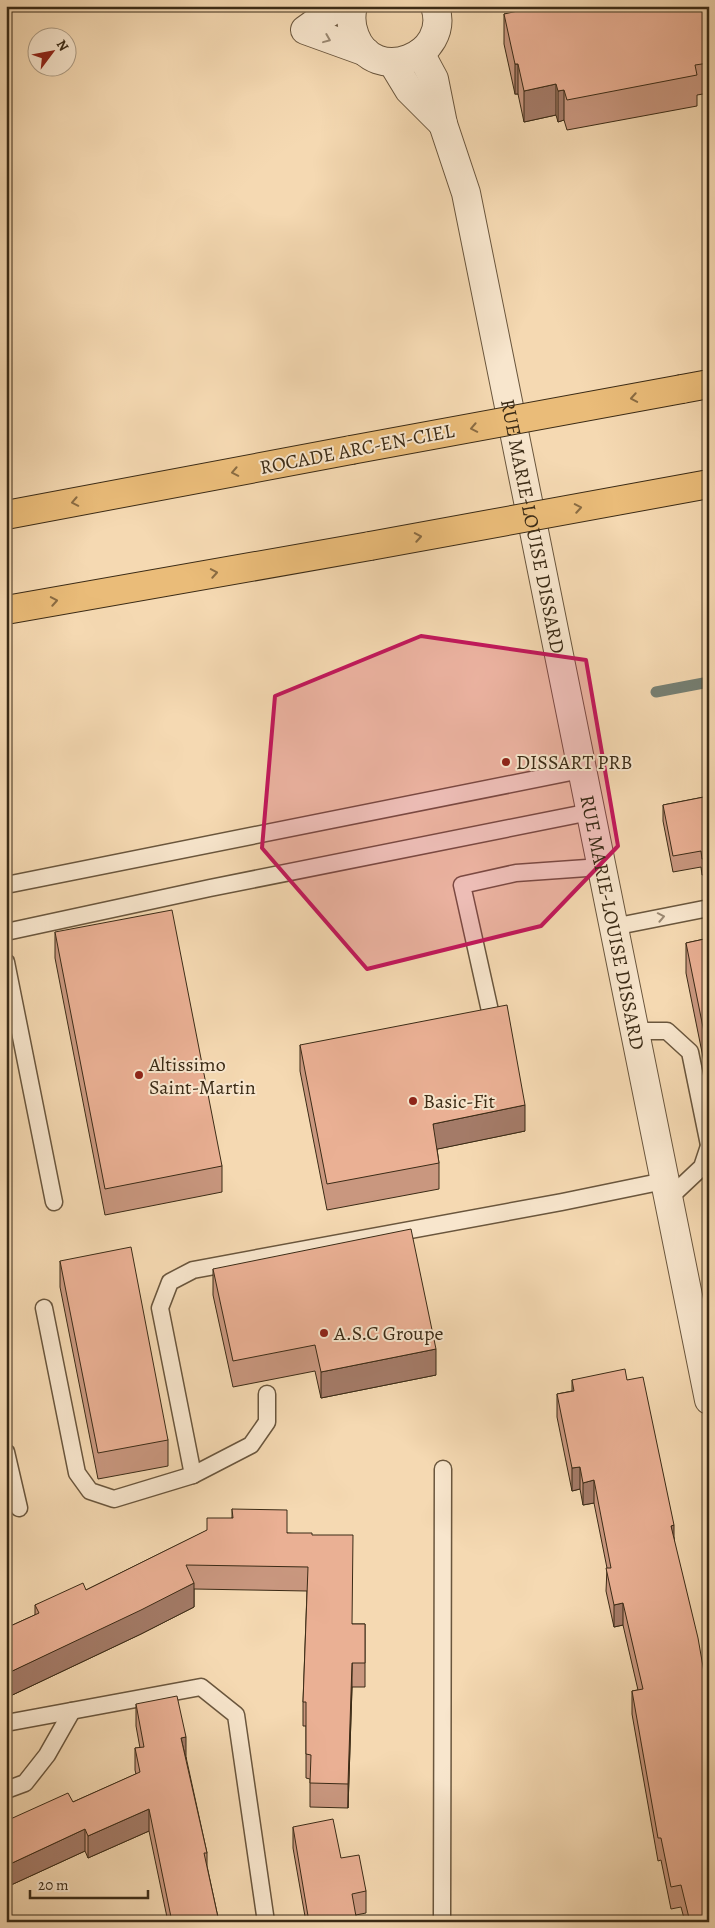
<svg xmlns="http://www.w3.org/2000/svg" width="715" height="1928" viewBox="0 0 715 1928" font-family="Alegreya,serif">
	<rect width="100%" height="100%" fill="#f5d9b2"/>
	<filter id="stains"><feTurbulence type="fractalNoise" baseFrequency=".004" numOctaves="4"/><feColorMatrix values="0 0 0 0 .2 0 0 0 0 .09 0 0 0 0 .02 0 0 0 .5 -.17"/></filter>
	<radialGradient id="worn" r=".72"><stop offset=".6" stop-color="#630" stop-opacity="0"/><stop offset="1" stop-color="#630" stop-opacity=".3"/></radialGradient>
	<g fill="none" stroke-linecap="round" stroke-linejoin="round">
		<polyline stroke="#768074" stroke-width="11" points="656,692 709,682"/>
		<defs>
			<g id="lane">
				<polyline points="6,885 581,770"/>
				<polyline points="613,927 709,908"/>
				<polyline points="6,932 210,888 590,812"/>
				<polyline points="6,962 54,1202"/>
				<polyline points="490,1011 462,885 516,873 601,867"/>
				<polyline points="634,1031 667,1031 690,1052 709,1145"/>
				<polyline points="668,1199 702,1167 709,1146"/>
				<polyline points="44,1308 77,1473 90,1491 114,1499 193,1475 160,1308 170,1282 193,1270 562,1202 664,1181"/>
				<polyline points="6,1452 19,1508"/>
				<polyline points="193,1475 251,1445 267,1422 267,1394"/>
				<polyline points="6,1723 201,1687 236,1715 266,1922"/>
				<polyline points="6,1790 25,1783 47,1755 72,1711"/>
				<polyline points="442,1922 443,1469"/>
			</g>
			<g id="street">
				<polyline points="341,6 330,12 305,30 366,52"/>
				<path d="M353,6C350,17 351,26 355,36C374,86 452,57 435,6"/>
				<path id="s1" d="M420,53L434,79L443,124L466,193L709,1400"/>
				<polyline points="392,62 409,90 443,124"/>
			</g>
			<g id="highway">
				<polyline points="682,389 709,384"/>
				<polyline points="6,515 351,450"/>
				<polyline points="6,610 370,546"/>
			</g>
		</defs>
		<use href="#lane" stroke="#6a563d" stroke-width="19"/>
		<use href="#street" stroke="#6a563d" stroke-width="30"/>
		<use href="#highway" stroke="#3b2b16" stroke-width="30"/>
		<use href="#lane" stroke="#f8e6cd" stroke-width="16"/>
		<use href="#street" stroke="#f8e6cd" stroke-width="28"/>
		<use href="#highway" stroke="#eabc79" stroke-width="28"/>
		<defs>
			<g id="highway-bridge">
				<polyline points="351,450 682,389"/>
				<polyline points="370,546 709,484"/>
			</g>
		</defs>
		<use href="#highway-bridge" stroke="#3b2b16" stroke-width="30" stroke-linecap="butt"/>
		<use href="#highway-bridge" stroke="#eabc79" stroke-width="28"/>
	</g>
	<g fill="#c9977f" stroke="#3b2b16">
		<polygon points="709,6 709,93 697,95 697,106 567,130 564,120 558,122 556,115 524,122 518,94 515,94 504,44 504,14"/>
		<polygon points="709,796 709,873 702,875 701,867 673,872 663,821 663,805"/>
		<polygon points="55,932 222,1166 222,1192 105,1215 55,958"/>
		<polygon points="709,938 709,1087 686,973 686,943"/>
		<polygon points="300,1045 525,1131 437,1149 439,1163 439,1189 327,1210 300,1071"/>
		<polygon points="60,1261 168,1440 168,1466 98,1479 60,1287"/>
		<polygon points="213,1269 436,1375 321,1398 315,1371 233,1387 213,1295"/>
		<polygon points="572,1380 627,1380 674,1538 709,1922 685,1922 681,1907 671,1909 661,1860 658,1861 632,1714 632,1691 638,1690 623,1625 614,1627 606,1591 607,1568 594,1503 583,1505 580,1489 572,1491 557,1417 557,1394 572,1391"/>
		<polygon points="232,1509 287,1533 312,1535 352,1624 365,1624 365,1687 352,1687 348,1808 310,1807 310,1779 306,1778 306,1726 303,1726 303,1702 307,1591 194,1589 194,1607 141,1634 6,1698 6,1628 35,1615 35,1605 86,1590 232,1518"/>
		<polygon points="136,1704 186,1757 207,1853 207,1866 219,1922 168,1922 149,1831 88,1858 85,1851 11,1885 11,1887 6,1889 6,1821 73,1802 136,1774 135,1770 135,1748 140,1748 136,1726"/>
		<polygon points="293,1827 341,1858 366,1891 366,1913 356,1915 357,1922 306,1922 293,1848"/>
	</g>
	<g fill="#a47b68" stroke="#3b2b16">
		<rect x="515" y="64" width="3" height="30"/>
		<polygon points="556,84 556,115 524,122 524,91"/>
		<polygon points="564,90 564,120 558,122 558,91"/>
		<polygon points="525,1105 525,1131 433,1150 433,1124"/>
		<polygon points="436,1349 436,1375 321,1398 321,1372"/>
		<polygon points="580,1467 580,1489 572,1491 572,1468"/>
		<polygon points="594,1480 594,1503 583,1505 583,1483"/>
		<polygon points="674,1525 674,1548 671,1526"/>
		<polygon points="194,1583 194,1607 141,1634 6,1698 6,1674"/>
		<polygon points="623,1603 623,1625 614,1627 614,1605"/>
		<polygon points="352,1663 352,1687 348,1808 348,1784"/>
		<polygon points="186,1737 186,1759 181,1738"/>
		<polygon points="149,1809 149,1831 88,1858 88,1836"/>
		<polygon points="85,1829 85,1851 11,1885 11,1887 6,1889 6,1867 10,1864"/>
	</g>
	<g fill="#eab094" stroke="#3b2b16">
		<polygon points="541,6 709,6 709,63 695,65 697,75 567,100 564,90 558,91 556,84 524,91 518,64 515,64 504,14"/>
		<polygon points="709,796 709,857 702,859 701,851 673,856 663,805"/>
		<polygon points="172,910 222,1166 105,1189 55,932"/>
		<polygon points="709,938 709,1057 686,943"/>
		<polygon points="507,1005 525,1105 433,1124 439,1163 327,1184 300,1045"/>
		<polygon points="411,1229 436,1349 321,1372 315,1345 233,1361 213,1269"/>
		<polygon points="131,1247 168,1440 98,1453 60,1261"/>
		<polygon points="625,1369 627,1380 643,1377 674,1525 671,1526 698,1638 709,1701 709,1922 690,1922 681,1885 671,1887 661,1838 658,1838 632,1691 643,1689 623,1603 614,1605 606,1568 611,1568 594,1480 583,1483 580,1467 572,1468 557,1394 574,1391 572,1380"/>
		<polygon points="232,1509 287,1510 287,1533 312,1533 312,1535 353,1535 352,1624 365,1624 365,1663 352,1663 348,1784 310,1783 311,1755 306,1754 306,1702 303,1702 308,1567 186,1565 194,1583 141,1610 6,1674 6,1628 39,1613 35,1605 83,1583 86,1590 207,1530 207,1518 233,1518"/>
		<polygon points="177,1696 186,1737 181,1738 207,1853 204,1853 219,1922 172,1922 149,1809 88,1836 85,1829 10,1864 11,1866 6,1867 6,1821 68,1793 73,1802 140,1772 135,1748 144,1747 136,1704"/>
		<polygon points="333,1819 341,1858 359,1855 366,1891 352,1894 357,1922 309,1922 293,1827"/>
	</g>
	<defs><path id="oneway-chevron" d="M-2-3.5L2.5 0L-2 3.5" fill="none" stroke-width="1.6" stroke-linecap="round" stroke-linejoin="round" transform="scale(1.25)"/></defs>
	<g stroke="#9a8872">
		<use href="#oneway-chevron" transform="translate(327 39) rotate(22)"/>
		<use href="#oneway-chevron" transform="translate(661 917) rotate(-11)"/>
	</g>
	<g stroke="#8a6c43">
		<use href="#oneway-chevron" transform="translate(634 398) rotate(170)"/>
		<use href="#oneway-chevron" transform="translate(474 428) rotate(169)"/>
		<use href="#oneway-chevron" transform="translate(235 472) rotate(169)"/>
		<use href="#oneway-chevron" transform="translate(75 502) rotate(169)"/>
		<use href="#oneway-chevron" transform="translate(578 508) rotate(-10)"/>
		<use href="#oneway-chevron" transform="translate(418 537) rotate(-10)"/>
		<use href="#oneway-chevron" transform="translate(214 573) rotate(-10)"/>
		<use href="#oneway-chevron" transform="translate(54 601) rotate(-10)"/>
	</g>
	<path fill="#c2185b" fill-opacity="0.2" stroke="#c2185b" stroke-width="4" stroke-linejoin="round" d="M421,636L586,660L618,846L541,926L367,969L262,848L275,696Z"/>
	<g fill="#8f2418" stroke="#f8e6cd" stroke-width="2">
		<circle cx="506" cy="762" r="5"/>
		<circle cx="139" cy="1075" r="5"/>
		<circle cx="413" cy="1101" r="5"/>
		<circle cx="324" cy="1333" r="5"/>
	</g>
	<g text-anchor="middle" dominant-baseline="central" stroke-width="4" stroke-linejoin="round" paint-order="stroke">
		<g font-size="20" fill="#3b2b16" stroke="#f8e6cd">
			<text transform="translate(357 449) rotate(-11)">ROCADE ARC-EN-CIEL</text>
			<text stroke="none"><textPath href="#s1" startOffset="488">RUE MARIE-LOUISE DISSARD</textPath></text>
			<text stroke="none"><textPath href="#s1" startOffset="892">RUE MARIE-LOUISE DISSARD</textPath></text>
		</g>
		<g font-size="20" fill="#3b2b16" stroke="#f8e6cd" text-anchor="start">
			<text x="516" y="762">DISSART PRB</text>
			<text x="149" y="1064">Altissimo<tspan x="149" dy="23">Saint-Martin</tspan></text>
			<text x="423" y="1101">Basic-Fit</text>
			<text x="334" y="1333">A.S.C Groupe</text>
		</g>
	</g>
	<rect width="715" height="1928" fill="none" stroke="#f5d9b2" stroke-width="25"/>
	<rect x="8" y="8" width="700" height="1913" fill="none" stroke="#3b2b16" stroke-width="2.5"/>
	<rect x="12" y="12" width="690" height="1903" fill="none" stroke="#3b2b16"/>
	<g transform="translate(52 52) rotate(58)"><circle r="24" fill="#f8e6cd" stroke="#ac9b84"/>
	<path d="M0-4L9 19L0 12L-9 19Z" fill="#8f2418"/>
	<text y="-8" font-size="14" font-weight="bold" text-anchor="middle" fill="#3b2b16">N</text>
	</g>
	<path d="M30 1890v8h118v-8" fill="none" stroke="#3b2b16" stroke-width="2.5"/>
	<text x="38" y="1890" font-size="15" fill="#3b2b16" stroke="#f8e6cd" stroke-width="4" paint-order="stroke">20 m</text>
	<rect width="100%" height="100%" filter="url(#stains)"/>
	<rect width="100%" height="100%" fill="url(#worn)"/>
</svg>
